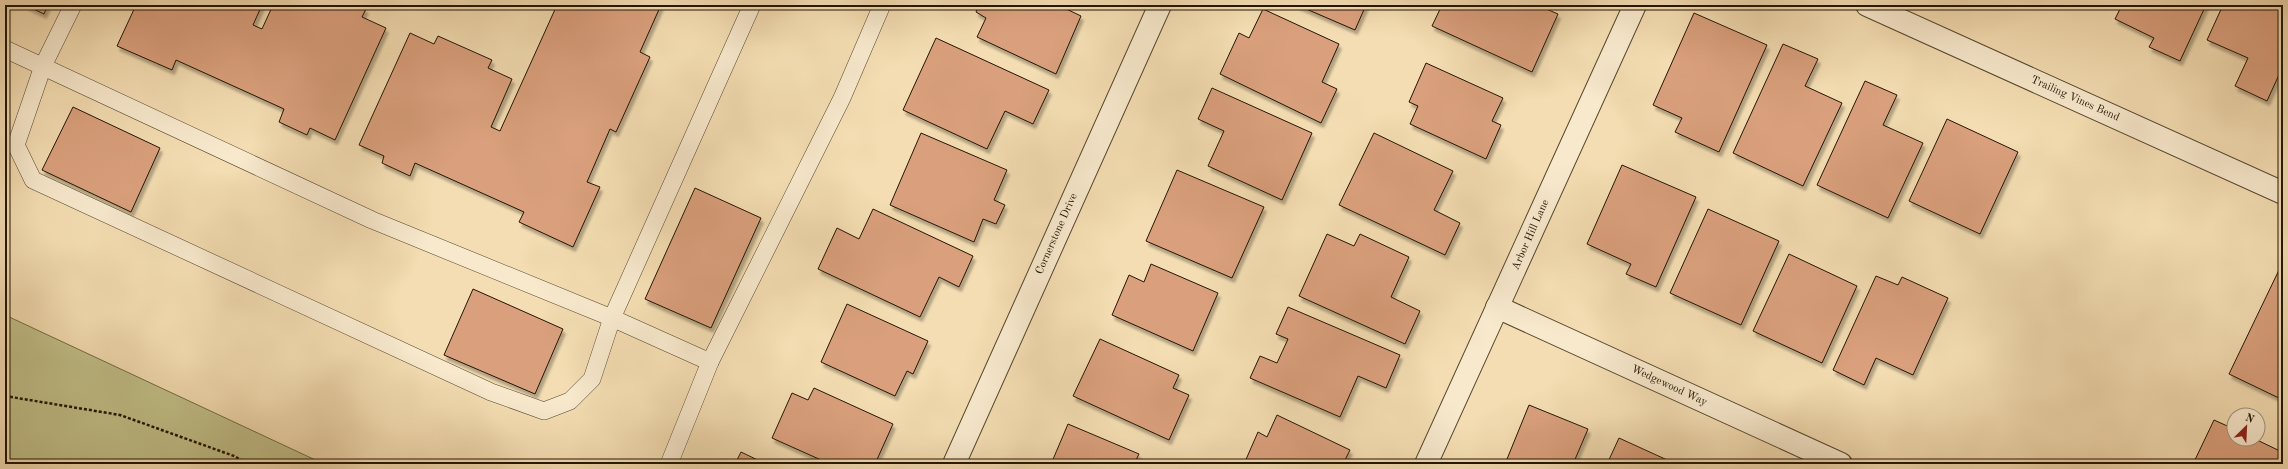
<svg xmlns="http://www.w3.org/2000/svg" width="2288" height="469" viewBox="0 0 2288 469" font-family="'Old Standard TT',serif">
	<defs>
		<filter id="shadow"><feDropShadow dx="2.5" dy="4.5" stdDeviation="1" flood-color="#0004"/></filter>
	</defs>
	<rect width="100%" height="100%" fill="#f4ddb2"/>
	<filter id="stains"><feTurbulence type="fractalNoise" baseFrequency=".005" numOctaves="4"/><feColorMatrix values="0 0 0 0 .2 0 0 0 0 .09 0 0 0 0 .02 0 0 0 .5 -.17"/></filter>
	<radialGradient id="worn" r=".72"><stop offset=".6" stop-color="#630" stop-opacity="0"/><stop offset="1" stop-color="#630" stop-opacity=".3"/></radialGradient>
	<polygon fill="#c1bf88" stroke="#726a45" points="5,315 324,464 5,464"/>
	<g fill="#daa07d" stroke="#221502" filter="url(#shadow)">
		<polygon points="25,5 48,5 44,14"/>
		<polygon points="136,5 262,5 253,25 262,29 273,5 358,5 366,9 362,17 386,28 335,140 310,128 307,135 279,122 284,109 176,60 172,70 117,46"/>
		<polygon points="557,5 661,5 640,52 650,57 616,132 610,129 587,182 600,187 573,247 519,222 524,212 415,163 410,176 382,163 384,156 359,145 410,33 434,44 438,36 492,60 488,68 512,79 491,127 500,131"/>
		<polygon points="979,5 1058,5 1081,16 1056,74 977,37 986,18 976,12"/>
		<polygon points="1297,5 1366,5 1355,30"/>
		<polygon points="1442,5 1537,5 1558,14 1532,72 1432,26"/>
		<polygon points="2122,5 2206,5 2180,61 2149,47 2154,38 2115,19"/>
		<polygon points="2223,5 2283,5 2283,66 2267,101 2235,86 2248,58 2207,40"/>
		<polygon points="1263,9 1339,44 1322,82 1337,89 1321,123 1220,74 1239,33 1249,38"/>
		<polygon points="1694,13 1767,45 1719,152 1675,132 1682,118 1653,105"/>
		<polygon points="936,38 1049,90 1033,124 1005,111 987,149 903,110"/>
		<polygon points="1783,44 1818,59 1805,86 1842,103 1803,186 1733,153"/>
		<polygon points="1426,63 1503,98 1492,121 1501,125 1486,159 1410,124 1418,106 1409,102"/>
		<polygon points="1865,81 1897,95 1883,125 1923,143 1888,218 1817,185"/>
		<polygon points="1212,88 1312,133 1282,200 1208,166 1224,131 1198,119"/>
		<polygon points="73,107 160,148 131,212 42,170"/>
		<polygon points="1947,119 2018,152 1980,234 1909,201"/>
		<polygon points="921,133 1007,170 994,200 1005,205 996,224 983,219 974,242 890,205"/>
		<polygon points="1374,133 1453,171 1434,210 1460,223 1445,255 1339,205"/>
		<polygon points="1622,165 1696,197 1656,287 1626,274 1631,264 1587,244"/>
		<polygon points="1177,170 1264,207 1232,278 1146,241"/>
		<polygon points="695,188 761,218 711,328 645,299"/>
		<polygon points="873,209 973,256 959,287 939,277 920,317 818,269 837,228 859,239"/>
		<polygon points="1708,209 1779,241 1741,325 1670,293"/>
		<polygon points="1327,234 1354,246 1360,234 1409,257 1391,297 1420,311 1405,344 1299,296"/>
		<polygon points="1789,254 1857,286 1822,363 1753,331"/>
		<polygon points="1151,264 1218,293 1193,351 1112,315 1129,275 1144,282"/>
		<polygon points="2279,270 2283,272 2283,400 2229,374"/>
		<polygon points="1876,276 1898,285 1902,277 1948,298 1913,375 1876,358 1864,385 1833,370"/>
		<polygon points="473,289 563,329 535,394 444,355"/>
		<polygon points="847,304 928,341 913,374 907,371 895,396 821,362"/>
		<polygon points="1288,307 1400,355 1386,388 1358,376 1340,417 1250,378 1260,356 1277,363 1288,339 1276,334"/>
		<polygon points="1100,339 1179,375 1173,388 1189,395 1169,440 1073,396"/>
		<polygon points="814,388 893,424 875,464 830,464 772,438 792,393 808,400"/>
		<polygon points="1529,405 1588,429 1573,464 1505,464"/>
		<polygon points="1277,415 1350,450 1343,464 1244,464 1258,432 1267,437"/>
		<polygon points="2214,420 2234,429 2234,439 2255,439 2282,452 2276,464 2193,464"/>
		<polygon points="1068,424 1139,454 1134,464 1051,464"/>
		<polygon points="1619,438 1676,464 1607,464"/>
		<polygon points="741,452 766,464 735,464"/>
	</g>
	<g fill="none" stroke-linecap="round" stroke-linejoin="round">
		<defs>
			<g id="lane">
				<polyline points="73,5 43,66 16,145 33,180 491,392 544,411 570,401 592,379 612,318 710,362 842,98 882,5"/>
				<polyline points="5,49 372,220 612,318 752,5"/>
				<polyline points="669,464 710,362"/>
			</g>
			<g id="street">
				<polyline points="1867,5 2283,193"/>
				<polyline points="1497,307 1841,464"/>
				<polyline points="954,464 1160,5"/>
				<polyline points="1426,464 1635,5"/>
			</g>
		</defs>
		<use href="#lane" stroke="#56472e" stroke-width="18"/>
		<use href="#street" stroke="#56472e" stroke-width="24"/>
		<polyline stroke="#221502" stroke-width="2.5" stroke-dasharray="3 2" stroke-linecap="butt" points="5,396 120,415 234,456 248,464"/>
		<use href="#lane" stroke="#f8e9cd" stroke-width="17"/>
		<use href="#street" stroke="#f8e9cd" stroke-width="22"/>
	</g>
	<g text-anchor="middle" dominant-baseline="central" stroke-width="3.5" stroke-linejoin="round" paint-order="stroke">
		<g font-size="11" fill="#221502" stroke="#f8e9cd">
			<text transform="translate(2075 99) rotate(24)">Trailing Vines Bend</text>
			<text transform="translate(1057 234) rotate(-66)">Cornerstone Drive</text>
			<text transform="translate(1531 235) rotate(-66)">Arbor Hill Lane</text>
			<text transform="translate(1669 386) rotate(25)">Wedgewood Way</text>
		</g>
	</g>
	<rect width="2288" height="469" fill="none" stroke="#f4ddb2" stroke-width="20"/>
	<rect x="6" y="6" width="2276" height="457" fill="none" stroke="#221502" stroke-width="2"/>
	<rect x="10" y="10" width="2268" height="449" fill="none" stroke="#221502"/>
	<g transform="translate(2246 427) rotate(24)"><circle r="19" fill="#f8e9cd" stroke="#a2947c"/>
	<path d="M0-3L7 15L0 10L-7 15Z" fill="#8f2418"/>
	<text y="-6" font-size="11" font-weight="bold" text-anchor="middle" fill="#221502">N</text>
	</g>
	<rect width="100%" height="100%" filter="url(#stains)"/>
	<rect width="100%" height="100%" fill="url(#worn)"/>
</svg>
